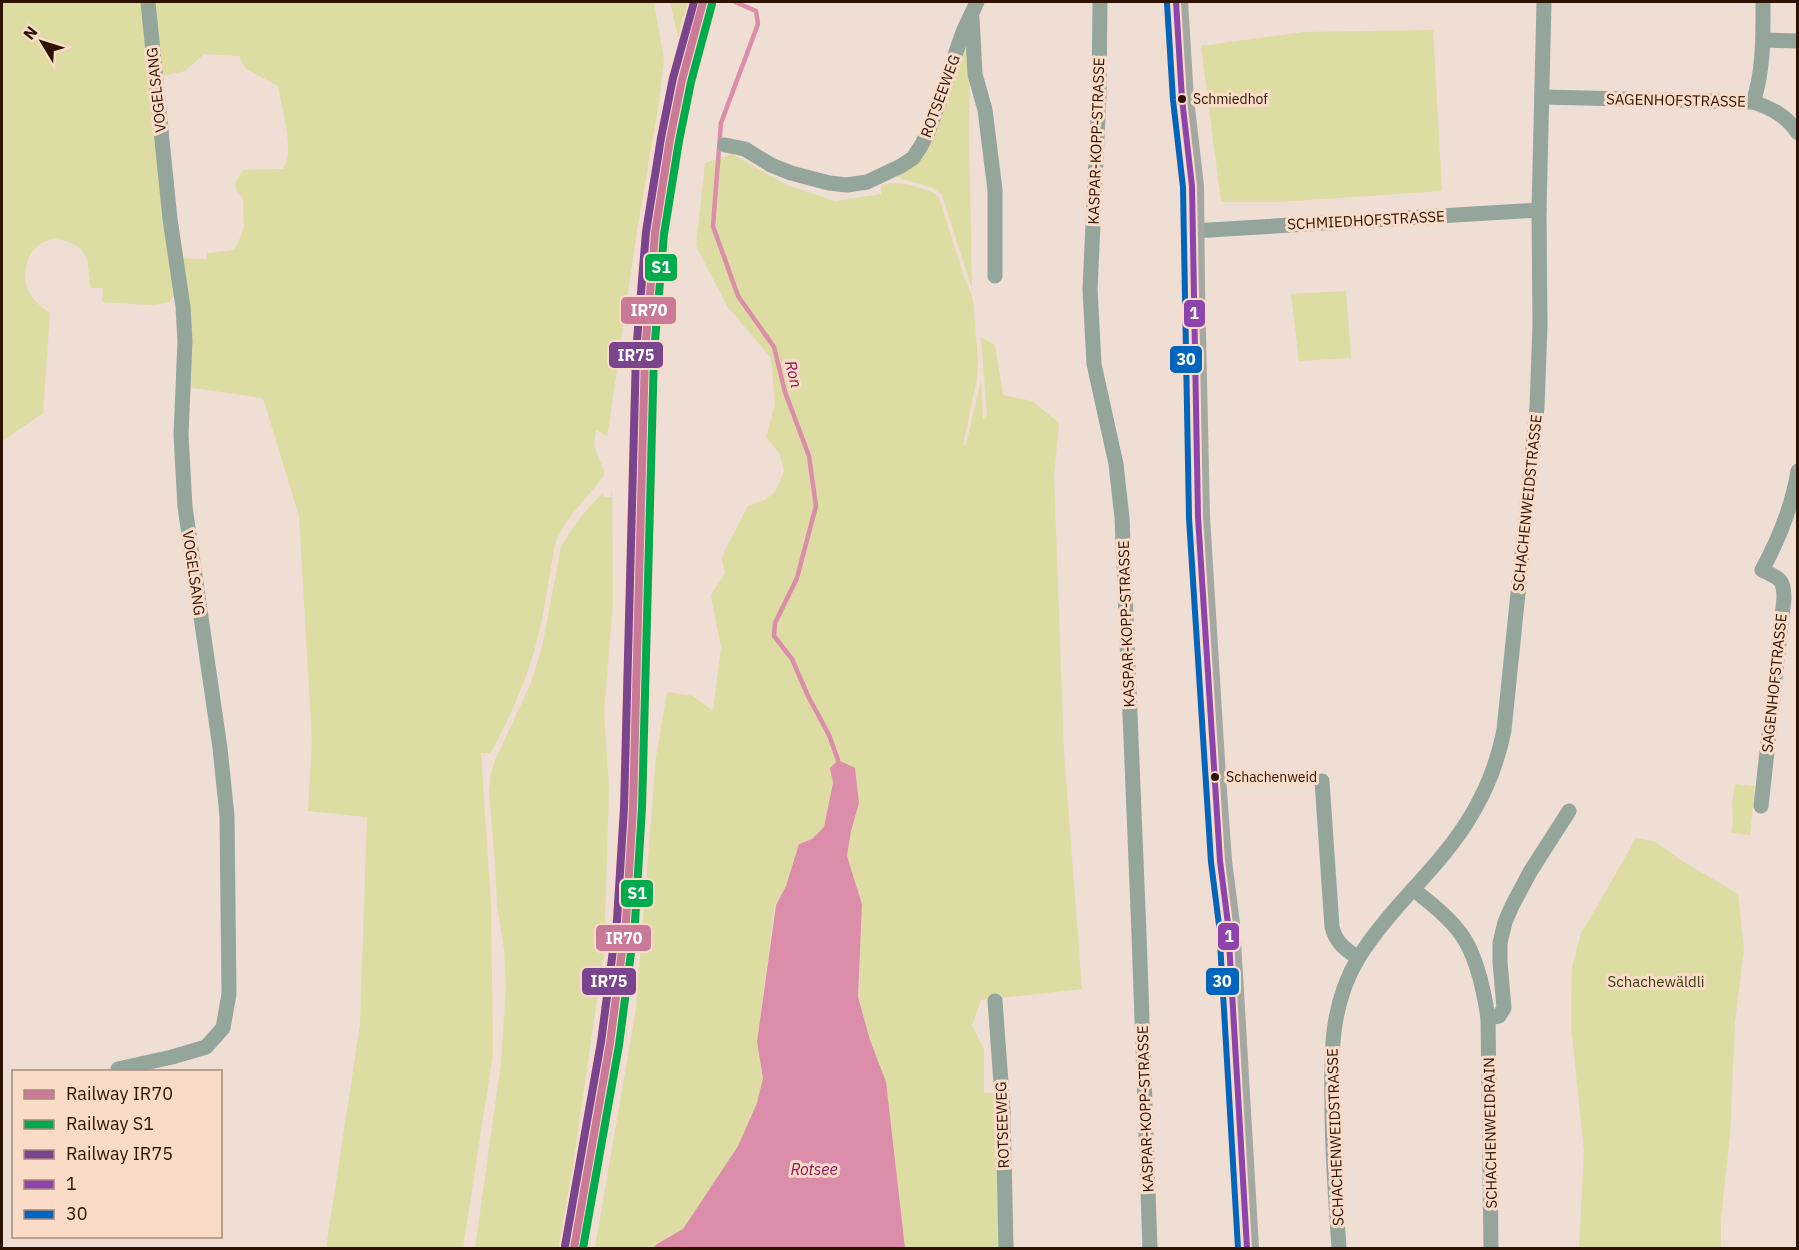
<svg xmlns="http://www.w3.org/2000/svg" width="1799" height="1250" viewBox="0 0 1799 1250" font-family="'IBM Plex Sans',sans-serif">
	<rect width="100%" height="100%" fill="#eeded3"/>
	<g fill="#dddca2">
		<path d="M2,2H145L175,294L168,303L151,305L102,302L103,288H91C89,278 89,264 85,255C82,249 78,246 71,243C40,228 17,260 28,290C32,300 41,307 50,313L43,413L2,441Z"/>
		<path d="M150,2H654L664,60L659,102L637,230L609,425L607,436L596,430L594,446L604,471V475C588,498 565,517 555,544C549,577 545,611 536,644C526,681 510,717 492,751L490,753H481L491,905L493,1053L463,1248H326L360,1025L367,817L308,811L312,740L299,516L263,398L186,387L178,258L207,259V253L235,250L244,228L243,199L236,189L235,182L244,170L283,169C296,154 281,105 278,86L246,69L239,56L204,54L185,71L157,77Z"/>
		<polygon points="670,2 689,2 679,41"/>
		<polygon points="1433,30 1442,191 1279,202 1221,202 1201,46 1304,32"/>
		<polygon points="965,37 970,75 969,135 972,289 942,195 933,188 896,177 911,166"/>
		<path d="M732,154L787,185L835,201L881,194V185C899,180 920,187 936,194L939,197L963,274L973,299L978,362L977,378L963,445H966L981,380L983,419L987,415L981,337L995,345L1003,395L1032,401L1059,423L1054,476L1064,752L1082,989L981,1000L972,1025L984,1049V1093H998L1001,1248H905L896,1178L870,1040L858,997L862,904L847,856L851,831L859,803L855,768H831L833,783L824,827L812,839L799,844L786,886L775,905L757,1042L763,1078L757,1103L738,1146L683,1229L657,1244L653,1248H595L636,1008L656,757L667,692L693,696L713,711L721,647L711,596C715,587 721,581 725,573L722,560L723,554L748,506L765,500L775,492L784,472L780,454L766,437L775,404L771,358L727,306L696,246L705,163Z"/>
		<polygon points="1346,291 1351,358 1299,361 1291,294"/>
		<path d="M612,488L613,601L604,713L609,788L604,951L561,1248H475L501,1063L506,989L504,949L497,905L495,864L489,792L491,773L495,760L531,683L542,647L561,547C572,527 586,509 603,493L604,497H611Z"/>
		<polygon points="1735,784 1755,786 1750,835 1731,833 1733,823 1732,804"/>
		<polygon points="1636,838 1656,842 1679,859 1738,894 1744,949 1735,1022 1730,1135 1721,1218 1721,1248 1579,1248 1584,1151 1571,1026 1572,968 1581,933 1602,898"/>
	</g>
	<polygon fill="#db8da9" points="838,760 855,768 859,803 851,831 847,856 862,904 858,997 870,1040 886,1082 905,1248 653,1248 657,1244 683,1229 738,1146 757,1103 763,1078 757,1042 776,905 786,886 799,844 812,839 824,827 833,783 830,768"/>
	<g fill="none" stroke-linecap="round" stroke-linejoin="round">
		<polyline stroke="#db8da9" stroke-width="4.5" points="735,2 756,11 758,24 721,123 713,226 738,296 774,347 785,392 809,456 816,506 797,578 775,623 774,636 792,659 808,696 829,735 838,760"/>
		<g stroke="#94a59c" stroke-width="15">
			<polyline points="1100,2 1099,95 1090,289 1094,364 1116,464 1122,518 1139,934 1150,1248"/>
			<polyline points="972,18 975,74 985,110 995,190 995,276"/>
			<polyline points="1764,40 1798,41"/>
			<path d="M1542,97L1753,102C1771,108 1787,116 1798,133"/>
			<path d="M1753,102C1764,70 1763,35 1763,2"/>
			<polyline points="725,145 745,149 771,165 791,173 829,183 847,185 867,182 901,166 913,158 921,146 929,130 963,32 977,2"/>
			<polyline points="1193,231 1539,210"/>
			<path d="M1322,781L1332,927C1336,943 1345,949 1358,958"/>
			<path d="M1761,806L1784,598C1784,579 1779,578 1762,570C1779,539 1792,507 1798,471"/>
			<path d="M1413,889C1430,903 1448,916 1461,934C1477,956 1484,991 1488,1018L1491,1248"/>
			<polyline points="995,1001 1003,1110 1006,1248"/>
			<polyline points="1488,1018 1499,1016 1504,1008 1500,962 1500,943 1505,922 1512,906 1530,872 1569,811"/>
			<polyline points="118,1069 172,1057 206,1047 223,1028 229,994 227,816 220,748 185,507 181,435 185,341 183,307 170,219 148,2"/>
			<path d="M1339,1248C1336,1202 1332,1155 1332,1107C1331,1054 1330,1004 1359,957C1382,920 1415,889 1443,855C1473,819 1495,777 1504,730L1537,407L1540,325L1539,210L1544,2"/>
		</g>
		<polyline stroke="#a3a8a0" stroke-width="24" points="1176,2 1182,99 1192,186 1193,289 1198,517 1214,777 1220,861 1228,924 1247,1248"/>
		<defs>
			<polyline id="bus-1" points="1176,2 1182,99 1192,186 1198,517 1220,861 1228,924 1247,1248"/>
			<polyline id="bus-2" points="1167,3 1173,100 1183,187 1189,518 1211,862 1219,925 1238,1248"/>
		</defs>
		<use href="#bus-1" stroke="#f9dbc8" stroke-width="10"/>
		<use href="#bus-2" stroke="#f9dbc8" stroke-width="10"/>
		<use href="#bus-1" stroke="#8e44ad" stroke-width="6"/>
		<use href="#bus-2" stroke="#0065bd" stroke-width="6"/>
		<defs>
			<polyline id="rail-1" points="574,1248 610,1043 626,921 633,808 645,353 655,233 670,139 682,80 703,2"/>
			<polyline id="rail-2" points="583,1248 619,1045 635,922 642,808 654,353 664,234 679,141 691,82 712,4"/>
			<polyline id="rail-3" points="565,1246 601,1042 617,920 624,808 636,353 646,232 661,138 673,78 694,2"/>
		</defs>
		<use href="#rail-1" stroke="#f9dbc8" stroke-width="12"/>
		<use href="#rail-2" stroke="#f9dbc8" stroke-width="12"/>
		<use href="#rail-3" stroke="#f9dbc8" stroke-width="12"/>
		<use href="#rail-1" stroke="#ca7997" stroke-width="8"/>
		<use href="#rail-2" stroke="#00ab4d" stroke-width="8"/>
		<use href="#rail-3" stroke="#7a448f" stroke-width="8"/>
	</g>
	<g fill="#2d1201" stroke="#f9dbc8" stroke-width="2">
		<circle cx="1182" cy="99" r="5"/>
		<circle cx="1215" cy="777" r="5"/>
	</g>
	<g text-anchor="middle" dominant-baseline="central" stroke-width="6" stroke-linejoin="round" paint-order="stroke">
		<g font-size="14" fill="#2d1201" stroke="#f9dbc8" text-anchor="start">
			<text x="1193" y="99">Schmiedhof</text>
			<text x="1226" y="777">Schachenweid</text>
		</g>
		<g font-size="15" fill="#2d1201" stroke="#f9dbc8">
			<text transform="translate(156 90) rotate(-96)">VOGELSANG</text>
			<text transform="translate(940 96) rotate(-70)">ROTSEEWEG</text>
			<text transform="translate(1676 100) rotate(1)">SAGENHOFSTRASSE</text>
			<text transform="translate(1096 141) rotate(-88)">KASPAR-KOPP-STRASSE</text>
			<text transform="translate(1366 220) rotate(-3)">SCHMIEDHOFSTRASSE</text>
			<text transform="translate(1527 503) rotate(-84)">SCHACHENWEIDSTRASSE</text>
			<text transform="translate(194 573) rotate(82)">VOGELSANG</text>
			<text transform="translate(1126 624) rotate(-92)">KASPAR-KOPP-STRASSE</text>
			<text transform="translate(1774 683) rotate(-84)">SAGENHOFSTRASSE</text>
			<text transform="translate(1145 1109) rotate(-92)">KASPAR-KOPP-STRASSE</text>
			<text transform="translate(1002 1125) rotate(-92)">ROTSEEWEG</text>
			<text transform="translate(1490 1133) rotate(-91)">SCHACHENWEIDRAIN</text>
			<text transform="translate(1335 1137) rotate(-92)">SCHACHENWEIDSTRASSE</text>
		</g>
		<g font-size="15" fill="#393d0c" stroke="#f9dbc8">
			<text x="1656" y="981">Schachewäldli</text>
		</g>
		<g font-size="16" font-style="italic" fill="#95135a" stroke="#f9dbc8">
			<text transform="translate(794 374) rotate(76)">Ron</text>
			<text x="814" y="1169">Rotsee</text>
		</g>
	</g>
	<g stroke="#f9dbc8" stroke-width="2">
		<rect x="644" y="253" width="34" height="29" rx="6" fill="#00ab4d"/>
		<rect x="620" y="296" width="57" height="29" rx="6" fill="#ca7997"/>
		<rect x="1183" y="299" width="23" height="29" rx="6" fill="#8e44ad"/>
		<rect x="608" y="341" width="56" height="28" rx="6" fill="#7a448f"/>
		<rect x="1169" y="345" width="34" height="29" rx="6" fill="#0065bd"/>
		<rect x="620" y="879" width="34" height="29" rx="6" fill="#00ab4d"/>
		<rect x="1217" y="922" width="23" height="29" rx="6" fill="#8e44ad"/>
		<rect x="595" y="924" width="57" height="28" rx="6" fill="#ca7997"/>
		<rect x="581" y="967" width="56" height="29" rx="6" fill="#7a448f"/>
		<rect x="1205" y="967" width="35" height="29" rx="6" fill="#0065bd"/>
	</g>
	<g font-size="16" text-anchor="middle" font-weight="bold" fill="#fff">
		<text x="661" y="273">S1</text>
		<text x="649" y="316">IR70</text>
		<text x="1194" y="319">1</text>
		<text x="636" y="361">IR75</text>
		<text x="1186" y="365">30</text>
		<text x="637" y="899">S1</text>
		<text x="1229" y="942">1</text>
		<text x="624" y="944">IR70</text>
		<text x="609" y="987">IR75</text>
		<text x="1222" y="987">30</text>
	</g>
	<rect width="1799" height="1250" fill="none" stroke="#2d1201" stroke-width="6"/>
	<rect x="12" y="1070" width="210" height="168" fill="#f9dbc8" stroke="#a78b78" stroke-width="1.5"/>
	<rect x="24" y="1090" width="30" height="9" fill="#ca7997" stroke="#a78b78" stroke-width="1.5"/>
	<text x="66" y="1100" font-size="18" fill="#2d1201">Railway IR70</text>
	<rect x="24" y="1120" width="30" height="9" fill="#00ab4d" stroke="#a78b78" stroke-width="1.5"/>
	<text x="66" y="1130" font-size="18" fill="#2d1201">Railway S1</text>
	<rect x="24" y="1150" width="30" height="9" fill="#7a448f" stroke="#a78b78" stroke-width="1.5"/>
	<text x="66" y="1160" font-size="18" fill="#2d1201">Railway IR75</text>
	<rect x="24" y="1180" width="30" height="9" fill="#8e44ad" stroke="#a78b78" stroke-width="1.5"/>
	<text x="66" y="1190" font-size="18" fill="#2d1201">1</text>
	<rect x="24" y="1210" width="30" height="9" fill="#0065bd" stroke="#a78b78" stroke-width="1.5"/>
	<text x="66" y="1220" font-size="18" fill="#2d1201">30</text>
	<g transform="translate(42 42) rotate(308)" stroke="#f9dbc8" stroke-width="4.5" paint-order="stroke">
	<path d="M0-4.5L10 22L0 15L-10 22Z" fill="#2d1201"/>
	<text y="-9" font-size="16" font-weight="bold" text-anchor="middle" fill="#2d1201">N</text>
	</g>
</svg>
